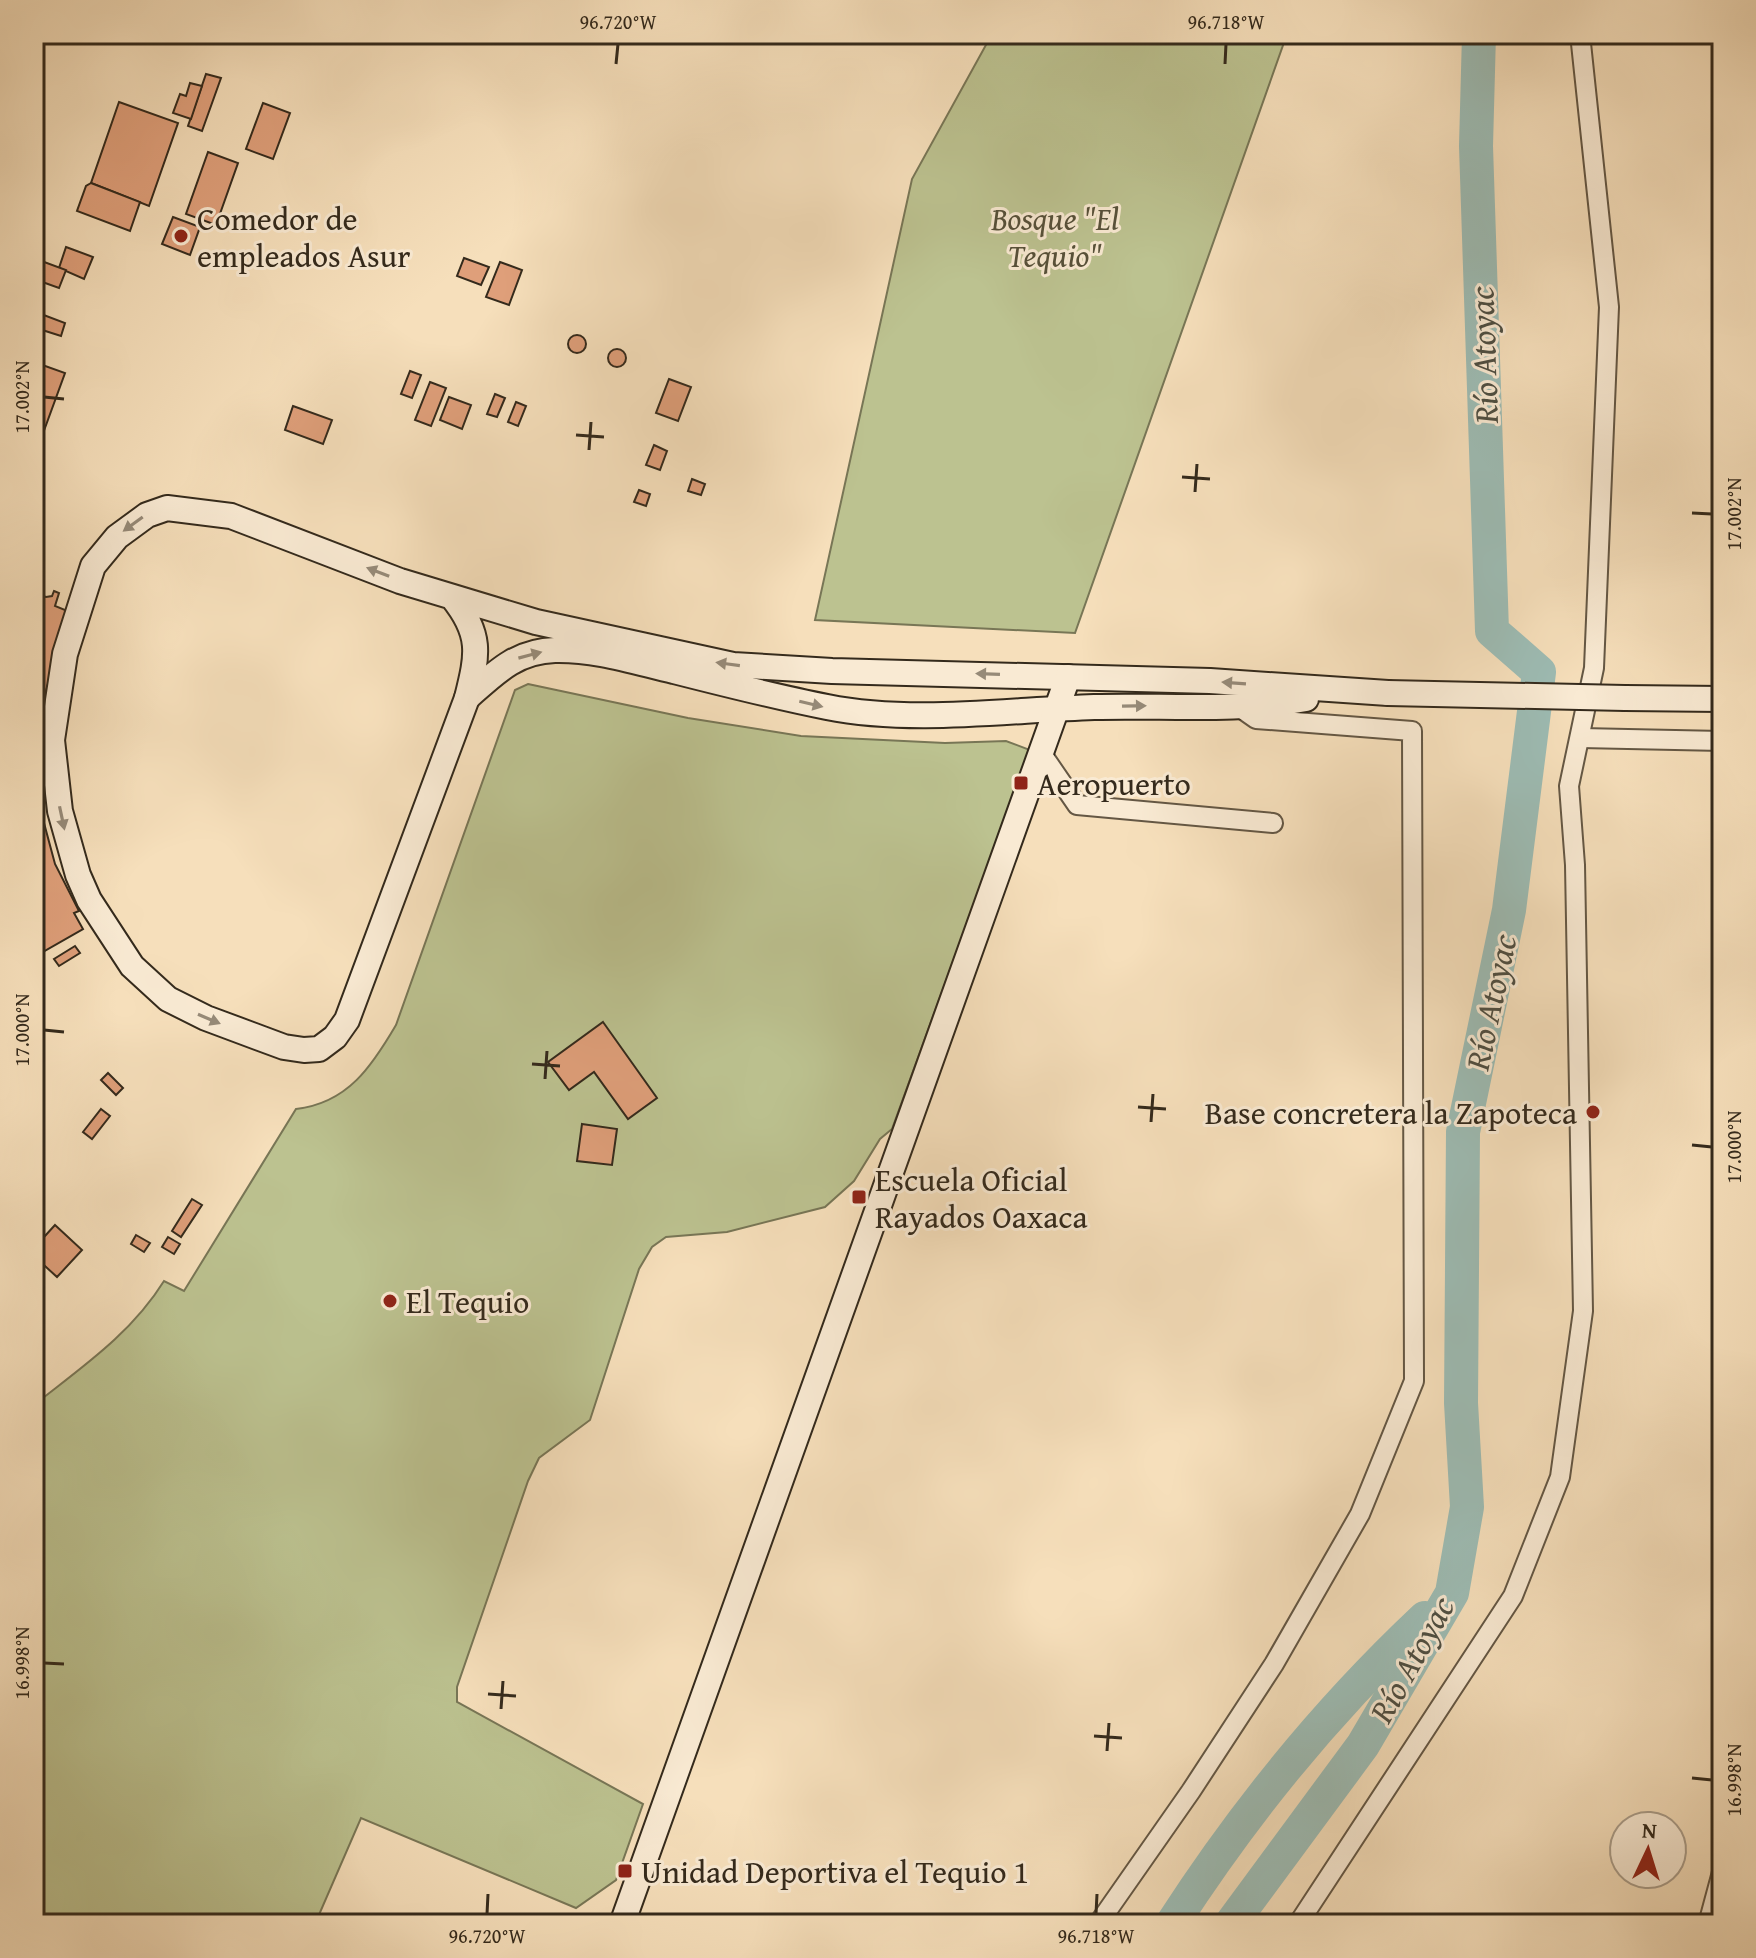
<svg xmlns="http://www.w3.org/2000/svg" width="1756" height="1958" viewBox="0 0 1756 1958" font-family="'Gentium Book Plus',serif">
	<rect width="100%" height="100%" fill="#f6dfbb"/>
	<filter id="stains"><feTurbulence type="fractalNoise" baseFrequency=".0025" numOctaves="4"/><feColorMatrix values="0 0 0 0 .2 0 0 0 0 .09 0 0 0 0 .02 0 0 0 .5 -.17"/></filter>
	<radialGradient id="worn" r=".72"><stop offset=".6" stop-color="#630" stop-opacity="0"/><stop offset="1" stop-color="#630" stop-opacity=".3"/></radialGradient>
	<g fill="#bcc290" stroke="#787656" stroke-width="2">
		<polygon points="992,34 1287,34 1075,633 815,620 912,179"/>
		<path d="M528,684L688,718L801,736L945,743L1006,741L1030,750L892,1129L880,1139L854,1181L825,1207L727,1232L666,1237L652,1247L639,1269L590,1420L539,1458L528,1481L457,1687V1702L643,1804L616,1880L576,1908L361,1818L315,1924H34V1405C82,1367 131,1334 164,1281L184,1291L296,1109C348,1103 372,1066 396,1025L515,690Z"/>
	</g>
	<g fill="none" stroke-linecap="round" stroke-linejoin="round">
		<g stroke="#9dbcb4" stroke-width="34">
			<path d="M1172,1924C1245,1811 1327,1710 1425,1618"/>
			<polyline points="1231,1924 1363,1745 1452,1593 1467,1507 1461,1403 1463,1132 1509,910 1539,672 1492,631 1476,146 1479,34"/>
		</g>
	</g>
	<g fill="#df9f7a" stroke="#342a1c" stroke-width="2">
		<polygon points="206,74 221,78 202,131 188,126"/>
		<polygon points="190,83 202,86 191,119 173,113 180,94 186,96"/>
		<polygon points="119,102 178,123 149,206 91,183"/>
		<polygon points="263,103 290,113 273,159 246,149"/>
		<polygon points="208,152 238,163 216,225 186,214"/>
		<polygon points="91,183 140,202 130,231 77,211 86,186"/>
		<polygon points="173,217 200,227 190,255 162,244"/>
		<polygon points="66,247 93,257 84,279 59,268"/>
		<polygon points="464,258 489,267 481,285 457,276"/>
		<polygon points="36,259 66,270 59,288 34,279"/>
		<polygon points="500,262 522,270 509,305 486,297"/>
		<polygon points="41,314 65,323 61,336 36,328"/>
		<circle cx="577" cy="344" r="9"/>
		<circle cx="617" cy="358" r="9"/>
		<polygon points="34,362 65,373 34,458"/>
		<polygon points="410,371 421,375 412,398 401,394"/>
		<polygon points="669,379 691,387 678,421 656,413"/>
		<polygon points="430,382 446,388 431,426 415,420"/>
		<polygon points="495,394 505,398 497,417 487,414"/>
		<polygon points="449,397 471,405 462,429 440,420"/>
		<polygon points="516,402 526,406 518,426 508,422"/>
		<polygon points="293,406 332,420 323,444 285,430"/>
		<polygon points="654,445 667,451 660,470 646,465"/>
		<polygon points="692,479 705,484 701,495 688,491"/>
		<polygon points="639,490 650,494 646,506 634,502"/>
		<polygon points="54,591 59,593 55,606 70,612 45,694 40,782 44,823 55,864 79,911 74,913 83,929 34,957 34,593 46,597 52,596"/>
		<polygon points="75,946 80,953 59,966 54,959"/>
		<polygon points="603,1022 657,1098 628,1119 594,1072 569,1090 548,1062"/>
		<polygon points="108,1073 123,1088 116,1095 101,1080"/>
		<polygon points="101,1109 110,1116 92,1139 83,1132"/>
		<polygon points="582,1124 617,1129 612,1165 577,1161"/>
		<polygon points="192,1199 202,1205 181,1237 172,1231"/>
		<polygon points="55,1225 82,1250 57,1277 34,1256 34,1248"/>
		<polygon points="136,1235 150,1243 144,1252 131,1244"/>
		<polygon points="168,1237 180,1244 174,1254 162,1247"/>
	</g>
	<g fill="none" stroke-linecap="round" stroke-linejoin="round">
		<defs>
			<g id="street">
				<polyline points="1581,738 1722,741"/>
				<polyline points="1040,751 1077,805 1273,823"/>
				<polyline points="1098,1924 1191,1791 1274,1664 1360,1514 1414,1381 1412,731 1256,719 1236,705"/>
				<polyline points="1298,1924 1513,1596 1560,1477 1583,1311 1575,865 1569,786 1594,668 1609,307 1580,34"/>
				<polyline points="1708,1924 1722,1872"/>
			</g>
			<g id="secondary">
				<path d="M452,597C482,634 478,654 467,698L347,1020L335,1037L319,1049L304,1050L284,1047L206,1018L168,999L132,966L89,900L78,875L60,811L52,740L65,654L93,566L117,537L147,515L167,508L231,516L400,581L536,622L733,665L832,671L1210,681L1388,693"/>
				<path d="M467,698C495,673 516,651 555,650C595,649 635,662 674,671C725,684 776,697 827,707C912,724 1008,710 1094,707C1163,705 1237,712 1306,699"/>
				<polyline points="1625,698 1722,699"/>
				<polyline points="622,1924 1068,677"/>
			</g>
		</defs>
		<use href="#street" stroke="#645744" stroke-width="22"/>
		<use href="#secondary" stroke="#342a1c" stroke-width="28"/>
		<use href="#street" stroke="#f9ead3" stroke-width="18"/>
		<use href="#secondary" stroke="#f9ead3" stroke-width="24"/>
		<defs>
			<polyline id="secondary-bridge" points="1388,693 1625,698"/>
		</defs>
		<use href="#secondary-bridge" stroke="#342a1c" stroke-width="28" stroke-linecap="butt"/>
		<use href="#secondary-bridge" stroke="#f9ead3" stroke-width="24"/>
	</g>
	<defs><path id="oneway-solid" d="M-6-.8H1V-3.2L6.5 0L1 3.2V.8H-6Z" transform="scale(2)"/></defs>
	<g fill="#968a78">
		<use href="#oneway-solid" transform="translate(133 524) rotate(144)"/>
		<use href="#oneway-solid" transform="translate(378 572) rotate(-159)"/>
		<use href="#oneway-solid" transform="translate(530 655) rotate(-15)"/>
		<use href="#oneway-solid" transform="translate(728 664) rotate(-172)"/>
		<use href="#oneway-solid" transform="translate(988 674) rotate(-178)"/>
		<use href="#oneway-solid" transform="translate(1234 683) rotate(-176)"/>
		<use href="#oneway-solid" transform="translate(811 704) rotate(13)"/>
		<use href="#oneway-solid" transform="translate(1134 706) rotate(-1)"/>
		<use href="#oneway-solid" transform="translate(62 818) rotate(78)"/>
		<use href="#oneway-solid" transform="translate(209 1019) rotate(23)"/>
	</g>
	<path fill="none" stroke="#342a1c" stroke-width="3" d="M616,64L618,44M1225,64L1226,44M44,397L64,399M576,435L604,437M589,450L591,422M1182,477L1210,479M1195,492L1197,464M1692,513L1712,514M44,1030L64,1032M532,1064L560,1066M545,1079L547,1051M1138,1107L1166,1109M1151,1122L1153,1094M1692,1145L1712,1147M44,1663L64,1664M488,1694L516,1696M501,1709L503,1681M1094,1736L1122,1738M1107,1751L1109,1723M1692,1778L1712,1780M487,1914L488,1894M1096,1914L1097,1894"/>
	<g fill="#8f2418" stroke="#f9ead3" stroke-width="3">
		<circle cx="181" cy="236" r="8"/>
		<rect x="1013" y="775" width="16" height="16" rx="4"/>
		<circle cx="1593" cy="1112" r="8"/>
		<rect x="851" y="1189" width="16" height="16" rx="4"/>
		<circle cx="390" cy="1301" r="8"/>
		<rect x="617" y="1863" width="16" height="16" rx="4"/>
	</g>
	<g text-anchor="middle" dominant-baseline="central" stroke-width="6" stroke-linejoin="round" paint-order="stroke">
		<g font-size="32" fill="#342a1c" stroke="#f9ead3" text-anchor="start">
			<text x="197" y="218">Comedor de<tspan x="197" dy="37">empleados Asur</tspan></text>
			<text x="1037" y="783">Aeropuerto</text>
			<text x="1577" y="1112" text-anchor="end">Base concretera la Zapoteca</text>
			<text x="875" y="1179">Escuela Oficial<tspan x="875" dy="37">Rayados Oaxaca</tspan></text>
			<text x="406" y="1301">El Tequio</text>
			<text x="641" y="1871">Unidad Deportiva el Tequio 1</text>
		</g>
		<g font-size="32" font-style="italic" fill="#565039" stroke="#f9ead3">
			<text x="1055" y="218">Bosque "El<tspan x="1055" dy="37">Tequio"</tspan></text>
		</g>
		<g font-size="34" font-style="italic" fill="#4e4e42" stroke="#f9ead3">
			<text transform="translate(1483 355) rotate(-92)">Río Atoyac</text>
			<text transform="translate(1490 1002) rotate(-78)">Río Atoyac</text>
			<text transform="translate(1411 1659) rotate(-61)">Río Atoyac</text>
		</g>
	</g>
	<rect width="1756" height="1958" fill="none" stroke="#f6dfbb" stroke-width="88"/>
	<g transform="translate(1648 1850) rotate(4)"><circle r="38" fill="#f9ead3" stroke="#aa9d8a" stroke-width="2"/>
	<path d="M0-6L14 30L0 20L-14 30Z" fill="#8f2418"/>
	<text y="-12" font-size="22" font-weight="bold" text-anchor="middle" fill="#342a1c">N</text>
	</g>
	<rect x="44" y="44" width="1668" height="1870" fill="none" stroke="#342a1c" stroke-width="3"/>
	<g font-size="20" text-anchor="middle" fill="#342a1c">
		<text x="618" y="29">96.720°W</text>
		<text x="1226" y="29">96.718°W</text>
		<text transform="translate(22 397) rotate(-90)" y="7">17.002°N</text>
		<text transform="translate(1734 514) rotate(-90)" y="7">17.002°N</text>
		<text transform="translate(22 1030) rotate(-90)" y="7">17.000°N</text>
		<text transform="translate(1734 1147) rotate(-90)" y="7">17.000°N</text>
		<text transform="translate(22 1663) rotate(-90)" y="7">16.998°N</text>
		<text transform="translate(1734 1780) rotate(-90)" y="7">16.998°N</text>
		<text x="487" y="1943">96.720°W</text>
		<text x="1096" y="1943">96.718°W</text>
	</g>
	<rect width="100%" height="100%" filter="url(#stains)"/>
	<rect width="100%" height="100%" fill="url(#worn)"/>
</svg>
